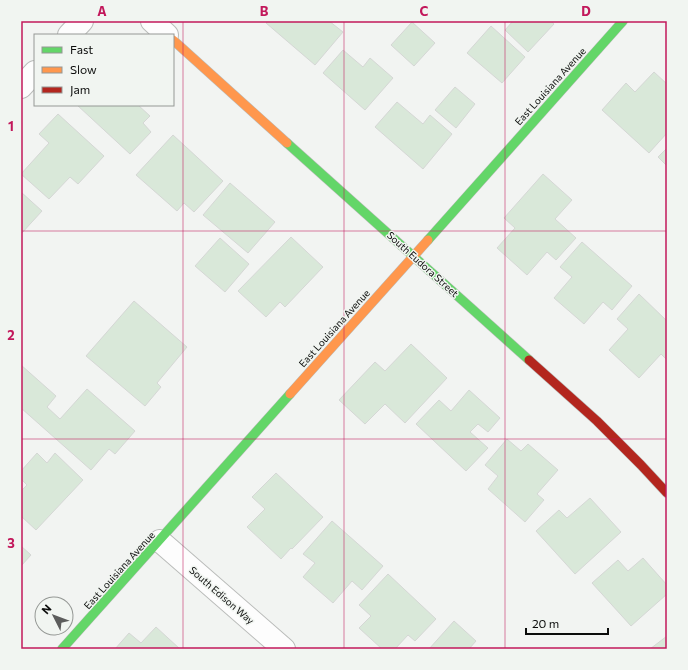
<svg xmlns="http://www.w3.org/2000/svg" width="688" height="670" viewBox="0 0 688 670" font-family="Commissioner,sans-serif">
	<rect width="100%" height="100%" fill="#f2f4f2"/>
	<g fill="#d9e8d9" stroke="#d5d7d5">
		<polygon points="268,21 329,21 343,32 315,65 266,23"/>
		<polygon points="513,21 551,21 554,24 528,52 505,30"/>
		<polygon points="412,22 435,43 414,66 391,45"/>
		<polygon points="491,26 525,57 502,83 467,53"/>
		<polygon points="343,50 363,67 370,58 393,78 365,110 323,73"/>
		<polygon points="654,72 667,84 667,133 649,153 602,110 626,83 635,92"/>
		<polygon points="455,87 475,104 456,128 435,110"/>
		<polygon points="397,102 423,124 430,115 452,134 423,169 375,127"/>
		<polygon points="77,105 138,105 150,116 143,123 151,132 130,154"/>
		<polygon points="58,114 104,156 78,184 70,177 49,199 21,174 49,143 39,134"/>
		<polygon points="173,135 223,181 194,212 184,203 177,211 136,175"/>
		<polygon points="667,148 667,166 658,157"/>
		<polygon points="543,174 572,200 555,219 576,238 556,260 547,252 527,275 497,248 515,228 504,218"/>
		<polygon points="230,183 275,222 248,253 203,215"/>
		<polygon points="21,192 42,211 21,234"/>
		<polygon points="291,237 323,267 285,307 280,302 266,317 238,291"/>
		<polygon points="220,238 249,264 225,292 195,266"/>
		<polygon points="582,242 632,286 612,310 603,302 584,324 554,298 572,277 560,267"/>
		<polygon points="639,294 667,321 667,360 661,354 639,378 609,350 628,329 617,319"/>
		<polygon points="134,301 187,347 157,383 161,387 145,406 86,356"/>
		<polygon points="411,344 447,378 405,423 385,404 365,424 339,400 375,362 385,371"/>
		<polygon points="21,365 56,396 47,407 60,419 87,389 135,431 115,454 109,449 91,470 21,408"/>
		<polygon points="469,390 500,418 488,432 478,424 470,432 488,448 466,471 416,424 439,400 451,411"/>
		<polygon points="507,439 521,451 528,444 558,470 537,494 544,500 525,522 488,489 498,476 485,465"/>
		<polygon points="37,453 47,463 55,453 83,480 36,530 21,516 21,491 27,485 21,479 21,471"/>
		<polygon points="276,473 323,517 292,549 291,548 281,559 247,527 265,509 252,497"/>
		<polygon points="590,498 621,532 575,574 536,531 559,510 567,518"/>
		<polygon points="332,521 383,566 362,590 352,581 333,603 303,577 315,563 303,554"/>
		<polygon points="21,546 31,555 21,566"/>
		<polygon points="643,558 667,585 667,594 631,626 592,583 618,560 628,571"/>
		<polygon points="388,574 436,619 415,641 408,635 395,649 382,649 359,628 371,616 359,605"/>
		<polygon points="454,621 476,641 469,649 429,649"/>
		<polygon points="156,627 180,649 115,649 129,633 141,643"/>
		<polygon points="667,636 667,649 650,649"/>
	</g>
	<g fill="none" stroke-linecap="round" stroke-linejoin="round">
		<defs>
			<g id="street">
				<polyline points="152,21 167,35"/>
				<polyline points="69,35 82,21"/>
				<polyline points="21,87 35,72"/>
				<polyline points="160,541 284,649"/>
			</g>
			<g id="fast">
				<polyline points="287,143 529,360"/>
				<polyline points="428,240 623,21"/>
				<polyline points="62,649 290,394"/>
			</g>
			<g id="slow">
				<polyline points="173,40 287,143"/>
				<polyline points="290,394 428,240"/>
			</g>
			<polyline id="jam" points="529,360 597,421 641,465 667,493"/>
		</defs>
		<use href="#street" stroke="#babcba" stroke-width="24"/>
		<use href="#fast" stroke="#babcba" stroke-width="10"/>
		<use href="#slow" stroke="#babcba" stroke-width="10"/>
		<use href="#jam" stroke="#babcba" stroke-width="10"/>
		<use href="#street" stroke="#fdfdfd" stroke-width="22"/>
		<use href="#fast" stroke="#63d668" stroke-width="9"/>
		<use href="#slow" stroke="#ff974d" stroke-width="9"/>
		<use href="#jam" stroke="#b3261e" stroke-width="9"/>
	</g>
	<path fill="none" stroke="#c2185b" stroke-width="1" stroke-opacity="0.55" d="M183,21V649M344,21V649M505,21V649M21,231H667M21,439H667"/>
	<g text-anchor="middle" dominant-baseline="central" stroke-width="3" stroke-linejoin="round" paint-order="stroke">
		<g font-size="10" fill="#0b0c0b" stroke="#f1f5f1">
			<text transform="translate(550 86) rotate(-48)">East Louisiana Avenue</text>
			<text transform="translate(423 264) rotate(42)">South Eudora Street</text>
			<text transform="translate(334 328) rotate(-48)">East Louisiana Avenue</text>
			<text transform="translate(119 570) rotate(-48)">East Louisiana Avenue</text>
			<text transform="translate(222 595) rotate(41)">South Edison Way</text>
		</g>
	</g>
	<rect width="688" height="670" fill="none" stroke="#f1f5f1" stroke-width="44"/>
	<rect x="34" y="34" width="140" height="72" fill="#f1f5f1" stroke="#959895"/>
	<rect x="42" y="47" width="20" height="6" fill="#63d668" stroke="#959895"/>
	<text x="70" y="54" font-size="12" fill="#0b0c0b">Fast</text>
	<rect x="42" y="67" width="20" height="6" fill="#ff974d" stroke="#959895"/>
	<text x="70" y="74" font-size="12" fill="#0b0c0b">Slow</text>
	<rect x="42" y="87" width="20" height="6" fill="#b3261e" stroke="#959895"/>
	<text x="70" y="94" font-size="12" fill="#0b0c0b">Jam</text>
	<g transform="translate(54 616) rotate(312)"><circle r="19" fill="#f1f5f1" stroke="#959895"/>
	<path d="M0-3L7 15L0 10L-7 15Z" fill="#5c5d5c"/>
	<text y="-6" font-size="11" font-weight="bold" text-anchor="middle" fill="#0b0c0b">N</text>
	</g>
	<path d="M526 628v6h82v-6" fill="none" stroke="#0b0c0b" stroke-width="2"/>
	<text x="532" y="628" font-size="12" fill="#0b0c0b" stroke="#f1f5f1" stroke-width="3" paint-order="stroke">20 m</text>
	<rect x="22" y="22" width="644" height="626" fill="none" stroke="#c2185b" stroke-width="1.5"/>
	<g font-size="13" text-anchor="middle" font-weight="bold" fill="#c2185b">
		<text x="102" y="16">A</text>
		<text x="264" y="16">B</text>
		<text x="424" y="16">C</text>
		<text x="586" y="16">D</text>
		<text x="11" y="131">1</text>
		<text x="11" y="340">2</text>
		<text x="11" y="548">3</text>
	</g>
</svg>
